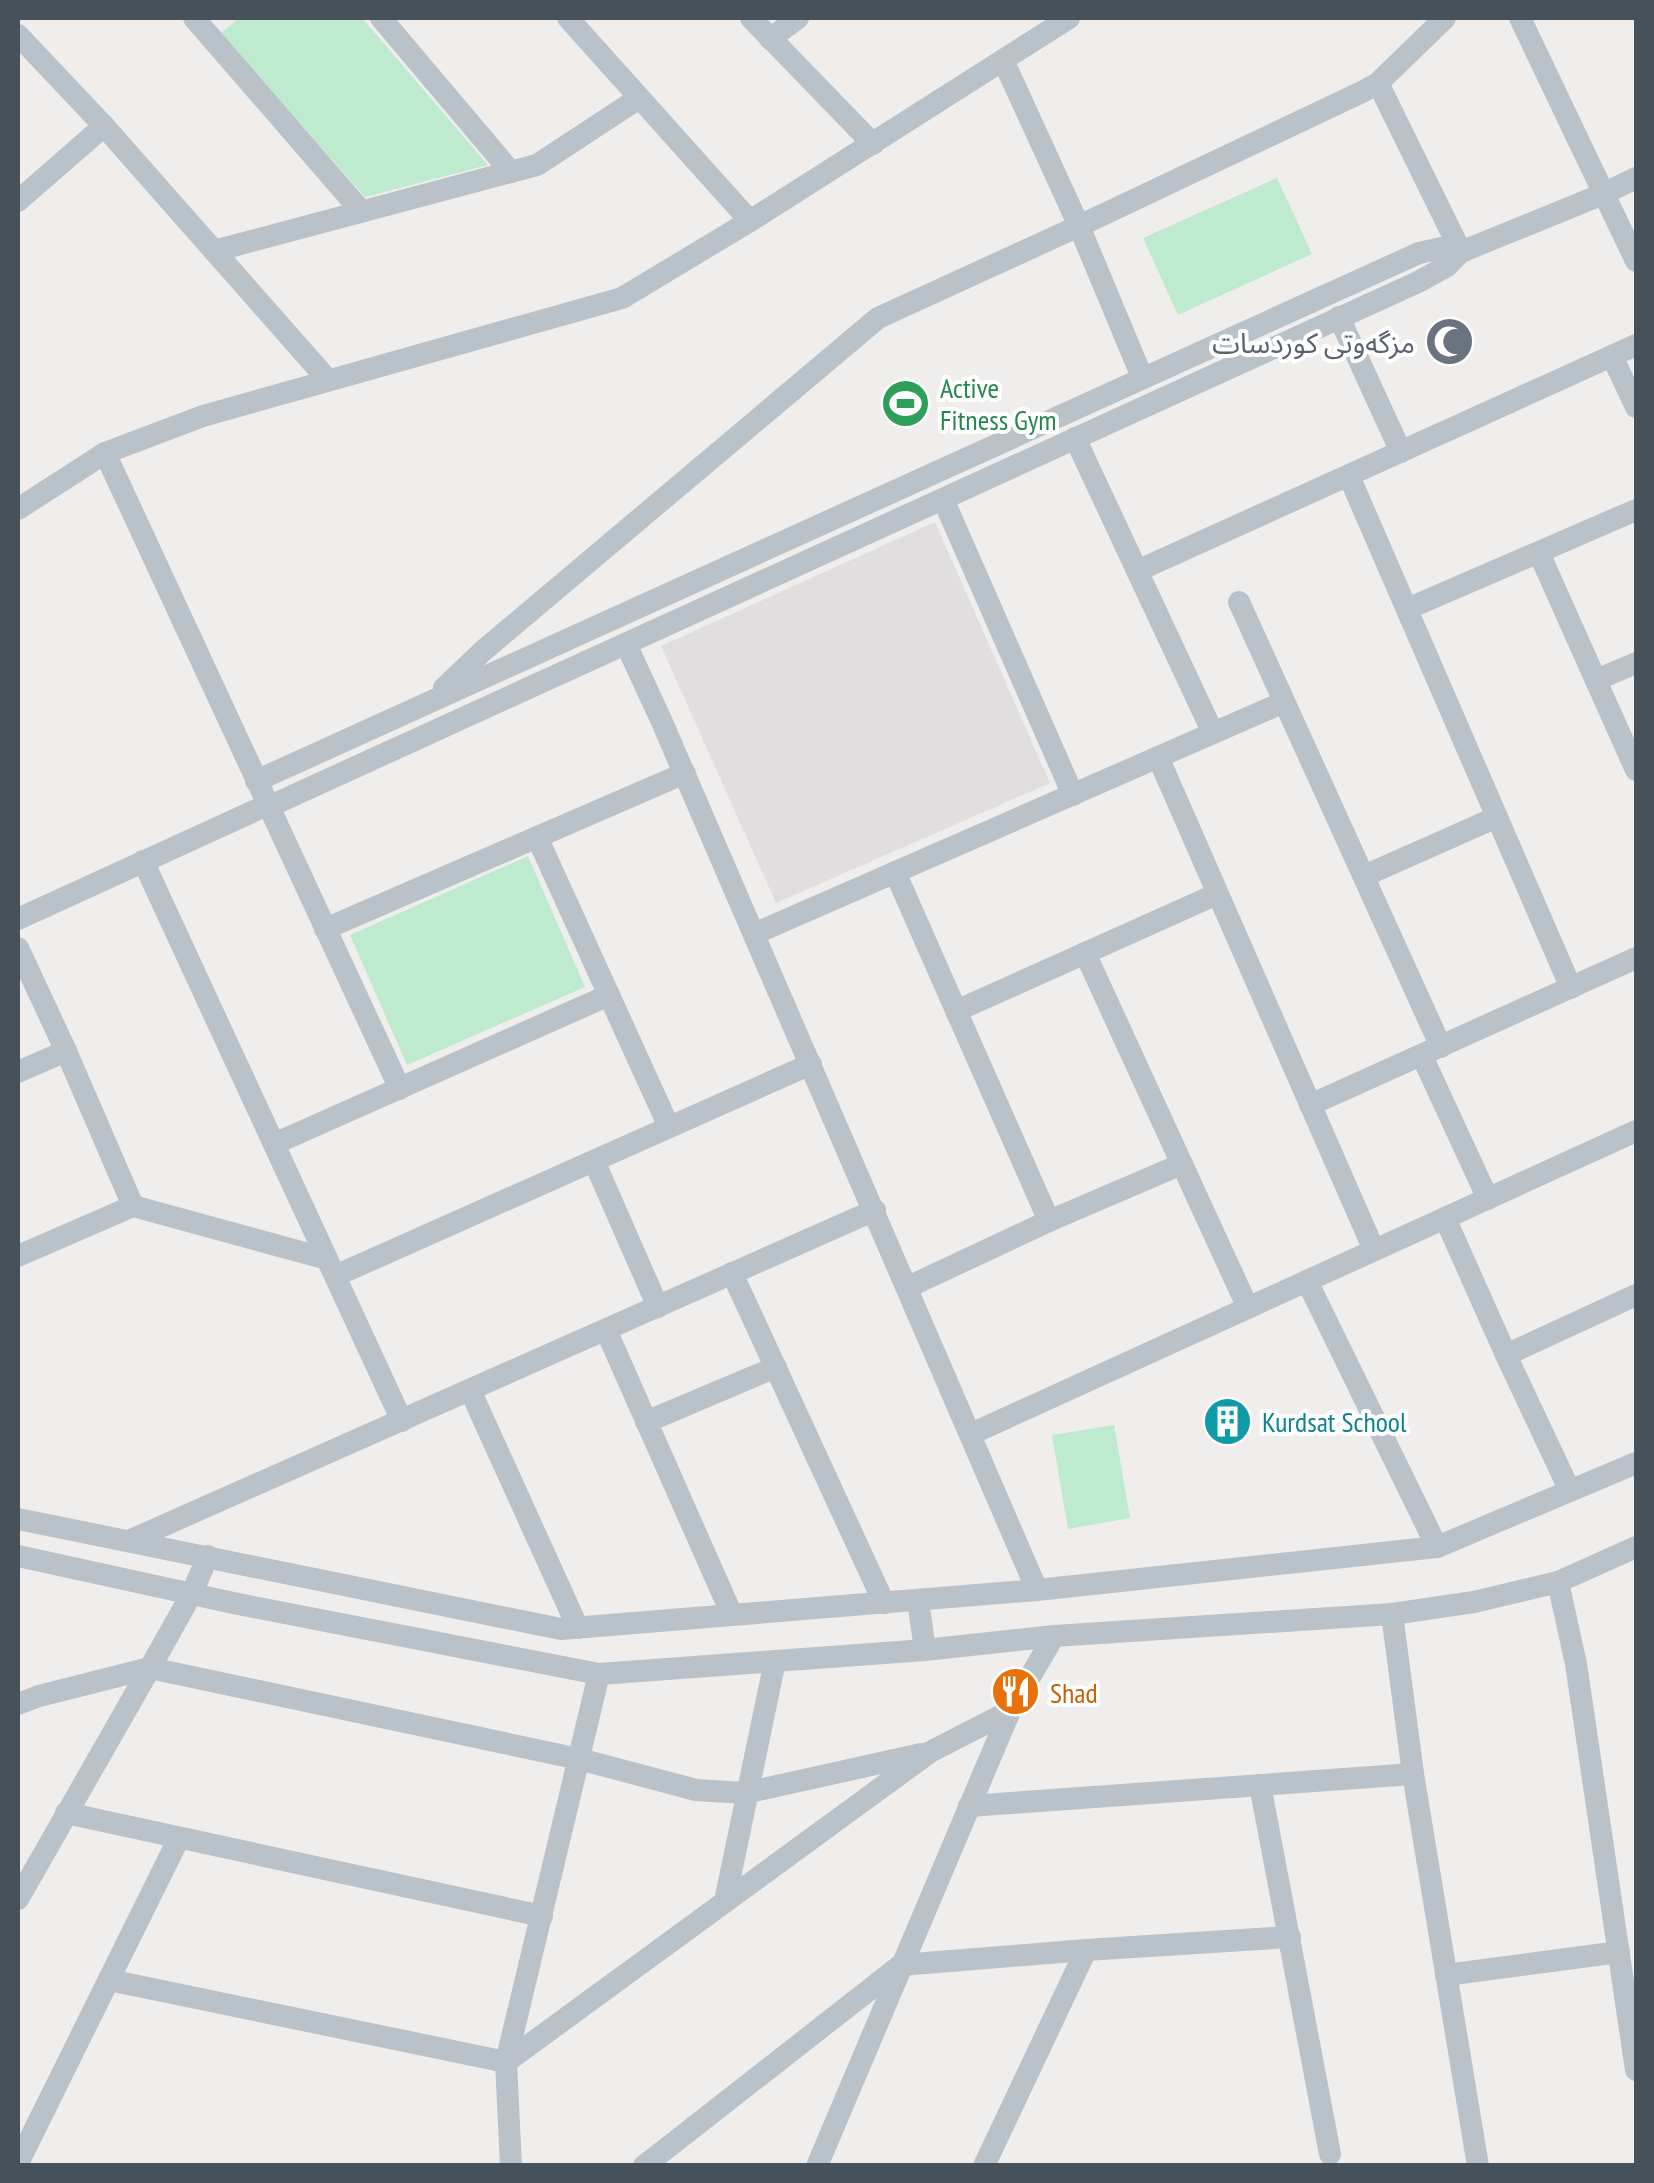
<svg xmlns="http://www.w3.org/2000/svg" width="1654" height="2183" viewBox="0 0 1654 2183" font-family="'PT Sans Narrow','Noto Sans Arabic',sans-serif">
	<rect width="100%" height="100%" fill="#f0eded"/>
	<polygon fill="#e0dede" points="935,522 1050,783 776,903 661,646"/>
	<g fill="#beeace">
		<polygon points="239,18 362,18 488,165 365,197 220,34"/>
		<polygon points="1277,178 1312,254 1178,315 1143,238"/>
		<polygon points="528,856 585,987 407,1065 350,935"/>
		<polygon points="1114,1425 1130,1518 1068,1529 1052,1435"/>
	</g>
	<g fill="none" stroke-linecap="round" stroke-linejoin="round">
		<g stroke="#bac2c9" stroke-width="22">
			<polyline points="194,18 362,212"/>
			<polyline points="381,18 511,172"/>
			<polyline points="568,18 750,221"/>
			<polyline points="751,18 873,144"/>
			<polyline points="1520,18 1636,261"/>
			<polyline points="18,35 104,126 328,380"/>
			<polyline points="770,39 798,18"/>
			<polyline points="1003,60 1079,226 1142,377"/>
			<polyline points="1378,83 1461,252"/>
			<polyline points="18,201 104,126"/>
			<polyline points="214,251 537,165 639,98"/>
			<polyline points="1339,317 1401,452"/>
			<polyline points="1612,356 1636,407"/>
			<polyline points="1075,438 1213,733"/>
			<polyline points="105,453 400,1089"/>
			<polyline points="1349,476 1571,988"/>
			<polyline points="943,499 1073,795"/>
			<polyline points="18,509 105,453 203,416 622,298 750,221 1069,18"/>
			<polyline points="1539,553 1636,770"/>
			<polyline points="1137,571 1636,345"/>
			<polyline points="1239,602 1441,1047"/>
			<polyline points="1407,609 1636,510"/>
			<polyline points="626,644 662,722 1037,1590"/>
			<polyline points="1596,680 1636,663"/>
			<polyline points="444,688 484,650 878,318 1079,226 1364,91 1378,83 1445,18"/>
			<polyline points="1158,757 1374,1250"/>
			<polyline points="256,781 1419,253 1441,248 1461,252"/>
			<polyline points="268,807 1418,282 1447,266 1461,252 1603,194 1636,178"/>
			<polyline points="537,837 669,1127"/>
			<polyline points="143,861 402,1421"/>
			<polyline points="895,872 1049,1221"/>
			<polyline points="1364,876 1497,817"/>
			<polyline points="18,919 267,805"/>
			<polyline points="325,929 685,773"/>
			<polyline points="754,934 1284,702"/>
			<polyline points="18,948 66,1051 133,1206"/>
			<polyline points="1085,953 1248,1308"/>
			<polyline points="956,1011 1217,894"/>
			<polyline points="1422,1056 1488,1199"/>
			<polyline points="18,1072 66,1051"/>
			<polyline points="1310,1105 1636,958"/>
			<polyline points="274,1144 609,995"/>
			<polyline points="594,1161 658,1307"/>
			<polyline points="1445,1218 1506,1355 1570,1491"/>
			<polyline points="18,1256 133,1206 327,1259"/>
			<polyline points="732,1273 884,1603"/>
			<polyline points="335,1276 811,1064"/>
			<polyline points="1307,1281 1437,1547"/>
			<polyline points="908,1287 1049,1221 1182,1164"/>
			<polyline points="606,1330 732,1615"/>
			<polyline points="1506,1355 1636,1295"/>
			<polyline points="470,1390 578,1628"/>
			<polyline points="646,1422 776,1367"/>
			<polyline points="971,1434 1636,1131"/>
			<polyline points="18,1519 561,1629 1037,1590 1437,1547 1636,1463"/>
			<polyline points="131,1540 875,1210"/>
			<polyline points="18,1556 238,1604 599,1674 925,1650 1054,1636 1392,1614 1474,1602 1558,1582 1636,1547"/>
			<polyline points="1558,1582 1576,1664 1636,2070"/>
			<polyline points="918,1601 925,1650"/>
			<polyline points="1392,1614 1413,1774 1478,2166"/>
			<polyline points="18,1704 39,1696 150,1668 579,1759 696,1790 745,1793 921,1754"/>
			<polyline points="1260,1785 1330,2154"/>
			<polyline points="969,1806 1413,1774"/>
			<polyline points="66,1813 542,1916"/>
			<polyline points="18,1899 150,1668 192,1593 208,1556"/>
			<polyline points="725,1901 775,1661"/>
			<polyline points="1446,1975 1619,1952"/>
			<polyline points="109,1980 506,2062 930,1752 1010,1711"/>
			<polyline points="19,2161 179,1838"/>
			<polyline points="511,2166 506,2062 599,1674"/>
			<polyline points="644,2166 901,1965 1086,1950 1290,1937"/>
			<polyline points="817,2166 1010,1711 1054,1636"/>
			<polyline points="984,2166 1086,1950"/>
		</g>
	</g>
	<defs>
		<symbol id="mosque-disc" viewBox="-11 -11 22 22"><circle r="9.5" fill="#6b7280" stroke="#fff"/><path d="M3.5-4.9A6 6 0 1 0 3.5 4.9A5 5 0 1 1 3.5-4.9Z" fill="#fff"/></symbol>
		<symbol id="stadium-disc" viewBox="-11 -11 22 22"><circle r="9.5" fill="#2e9e5b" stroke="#fff"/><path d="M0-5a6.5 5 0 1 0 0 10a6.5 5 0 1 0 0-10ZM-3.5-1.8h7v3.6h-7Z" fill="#fff"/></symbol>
		<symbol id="building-disc" viewBox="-11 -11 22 22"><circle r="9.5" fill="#0f9aa8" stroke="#fff"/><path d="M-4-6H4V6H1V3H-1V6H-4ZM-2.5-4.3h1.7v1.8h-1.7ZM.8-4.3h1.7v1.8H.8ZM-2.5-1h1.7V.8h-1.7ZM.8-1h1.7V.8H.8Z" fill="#fff"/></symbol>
		<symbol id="restaurant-disc" viewBox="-11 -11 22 22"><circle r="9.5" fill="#e8710a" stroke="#fff"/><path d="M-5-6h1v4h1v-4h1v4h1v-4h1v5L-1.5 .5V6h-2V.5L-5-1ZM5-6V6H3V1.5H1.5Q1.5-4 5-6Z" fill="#fff"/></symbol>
	</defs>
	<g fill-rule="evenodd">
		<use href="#mosque-disc" x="1422" y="314" width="55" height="55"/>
		<use href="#stadium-disc" x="878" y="376" width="55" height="55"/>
		<use href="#building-disc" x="1200" y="1394" width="55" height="55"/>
		<use href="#restaurant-disc" x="988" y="1664" width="55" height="55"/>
	</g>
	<g text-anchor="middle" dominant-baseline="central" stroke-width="8" stroke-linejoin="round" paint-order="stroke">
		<g font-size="28" fill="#5b616d" stroke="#fff" text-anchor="end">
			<text x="1415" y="342">مزگەوتی كوردسات</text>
		</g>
		<g font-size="28" fill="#27864d" stroke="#fff" text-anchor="start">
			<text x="940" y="387">Active<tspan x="940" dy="32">Fitness Gym</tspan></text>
		</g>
		<g font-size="28" fill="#0d838f" stroke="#fff" text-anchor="start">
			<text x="1262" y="1421">Kurdsat School</text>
		</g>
		<g font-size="28" fill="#c56008" stroke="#fff" text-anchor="start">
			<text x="1050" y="1692">Shad</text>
		</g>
	</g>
	<rect width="1654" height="2183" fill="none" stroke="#475159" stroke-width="40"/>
</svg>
